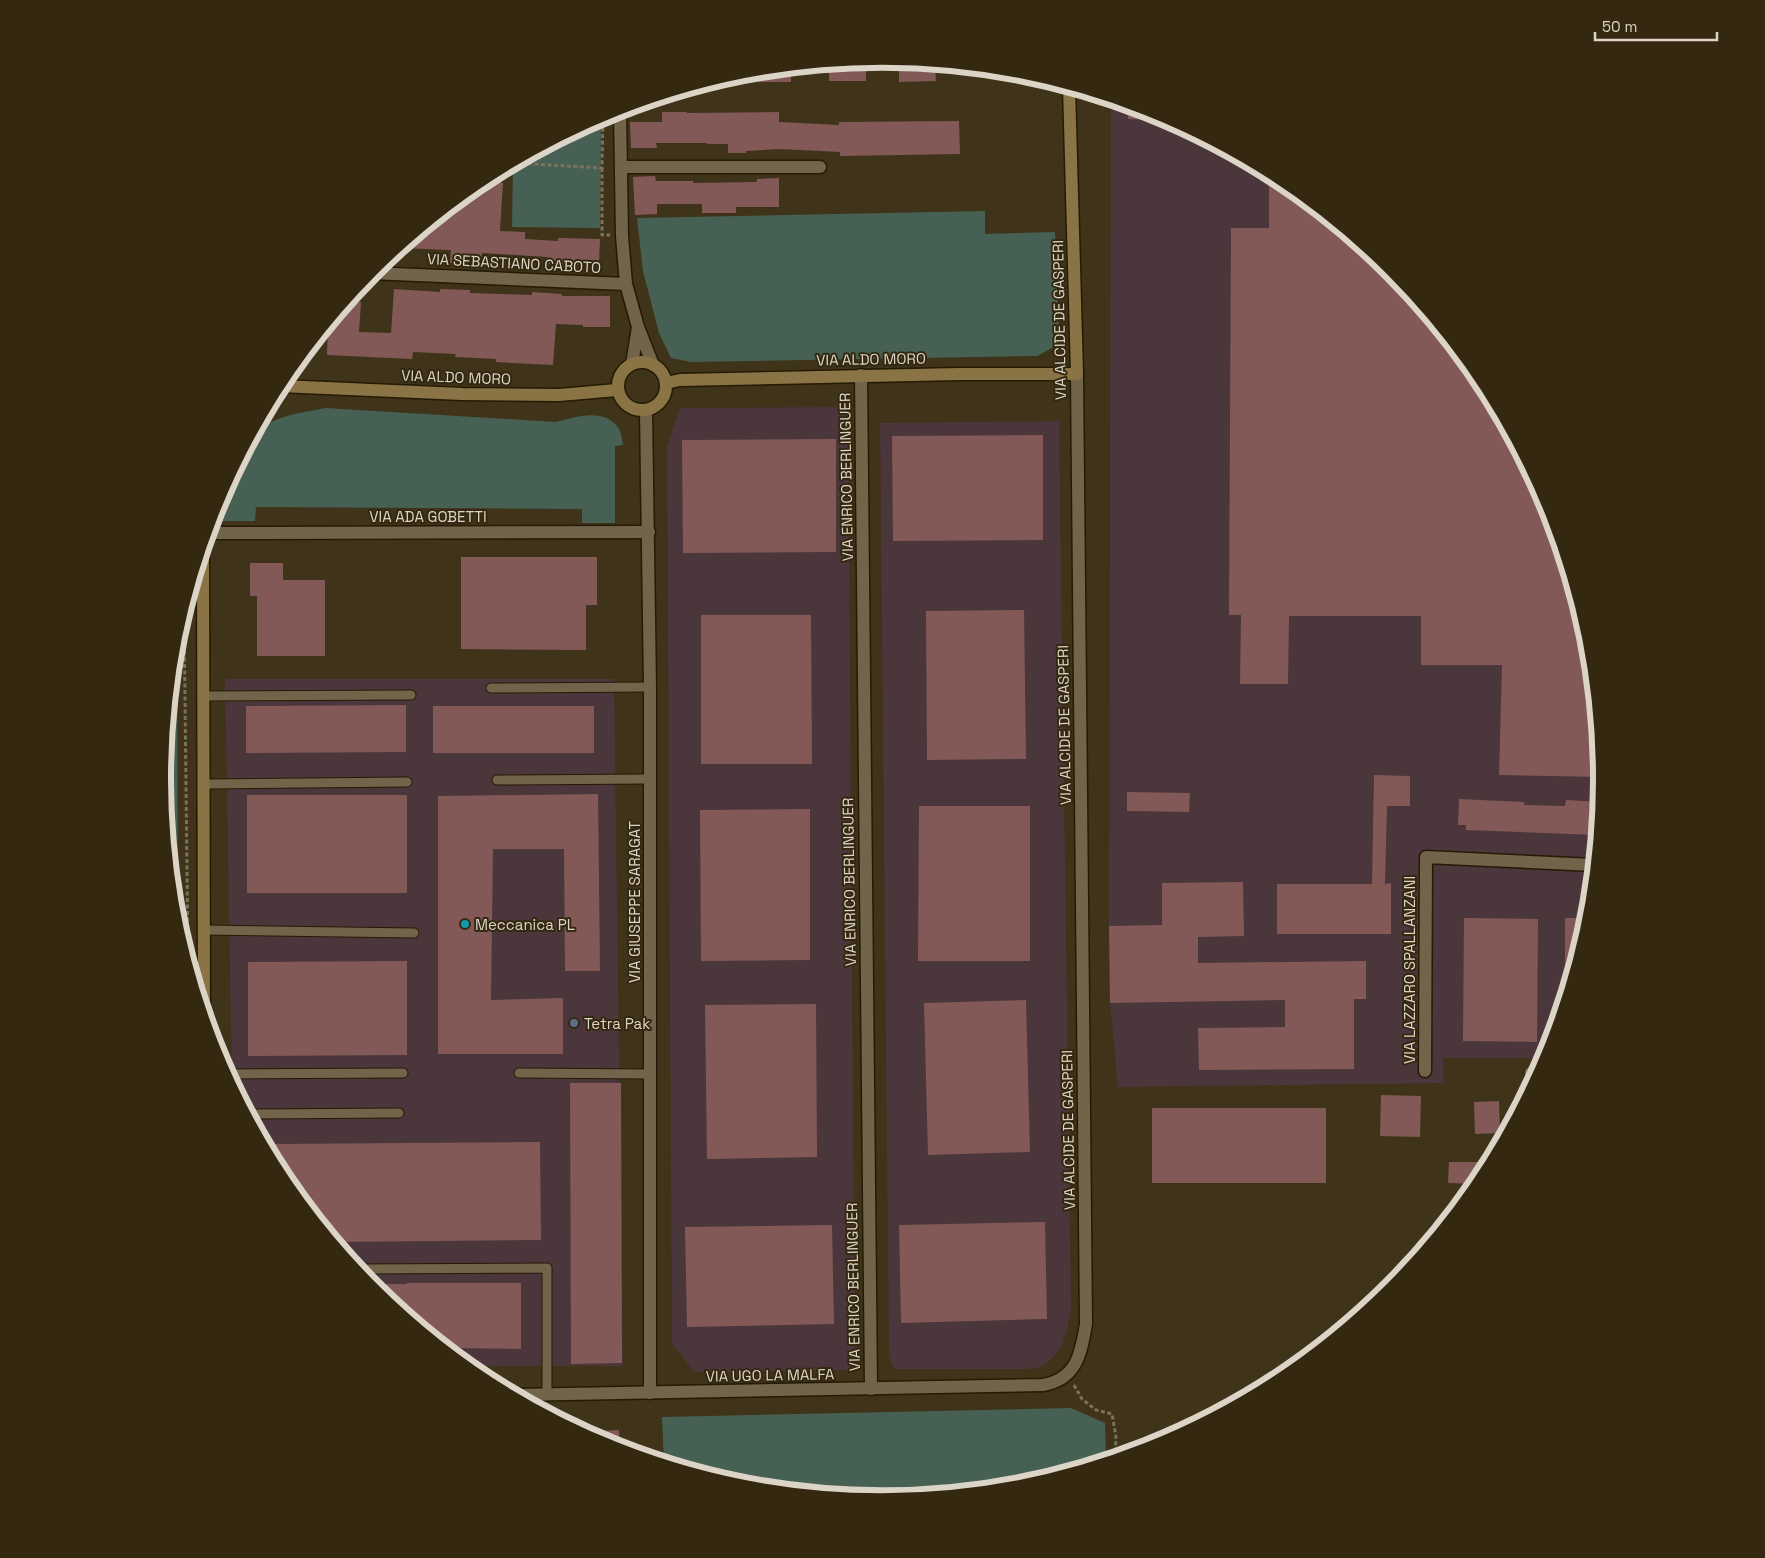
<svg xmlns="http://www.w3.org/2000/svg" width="1765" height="1558" viewBox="0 0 1765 1558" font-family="'Space Grotesk',sans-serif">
	<rect width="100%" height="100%" fill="#3f331a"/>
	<g fill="#4a363b">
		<polygon points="1111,99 1158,114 1283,180 1392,270 1482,379 1548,504 1589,639 1603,779 1589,920 1546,1058 1443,1058 1443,1083 1118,1087 1110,1003 1109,926"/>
		<polygon points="848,407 855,1370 694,1372 672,1344 667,446 680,408"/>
		<polygon points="1059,421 1071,1308 1068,1327 1062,1346 1053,1358 1041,1367 1028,1369 894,1369 889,1355 880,423"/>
		<polygon points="225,679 614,679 623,1366 467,1366 373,1288 283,1179 232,1082"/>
	</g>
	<g fill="#466154">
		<polygon points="601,117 600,228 512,227 513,164"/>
		<polygon points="985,211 985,234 1055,232 1059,336 1052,348 1037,356 691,362 671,358 659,333 643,271 637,218"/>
		<path d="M326,408L556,422C575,417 602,408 617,426C621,430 622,439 623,445L615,446V523H582V509L256,507L255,521H220C221,511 221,501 224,491C228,479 251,435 261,428C279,415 305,412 326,408Z"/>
		<polygon points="177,635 178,924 162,779"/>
		<polygon points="1071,1408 1105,1423 1106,1460 1023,1485 882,1499 742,1485 664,1462 662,1417"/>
	</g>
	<g fill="#825956">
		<polygon points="866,60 866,81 829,81 829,64"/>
		<polygon points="899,60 935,64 936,81 899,82"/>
		<polygon points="791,68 791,82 740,82 739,73 742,73"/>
		<polygon points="1129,105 1158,114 1167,118 1166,120 1128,119"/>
		<polygon points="662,112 687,112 687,113 779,112 779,122 839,125 839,122 959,121 960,154 840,156 840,152 779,149 746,151 746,153 728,153 728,144 707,144 707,143 656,143 657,148 631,148 630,122 662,122"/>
		<polygon points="1269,173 1283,180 1392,270 1482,379 1548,504 1589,639 1603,777 1499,775 1502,665 1421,665 1421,616 1289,616 1288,684 1240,684 1241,615 1229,615 1231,228 1269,228"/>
		<polygon points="655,176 656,181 693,181 693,183 757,182 757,179 779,178 779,207 736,207 736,213 702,213 702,204 657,204 657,214 635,215 633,177"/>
		<polygon points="481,181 503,183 500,231 525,232 525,239 558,241 558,238 600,239 599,263 579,263 579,265 546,264 547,257 482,253 481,261 466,260 466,264 450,263 451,250 400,248"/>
		<polygon points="394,289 440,292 440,289 470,290 470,293 532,295 532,292 562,294 562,296 610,296 610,327 583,327 583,325 556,324 553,365 496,362 496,359 455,357 456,354 413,352 412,359 327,355 328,325 347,301 361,302 359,332 391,333"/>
		<polygon points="1043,435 1043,540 893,541 892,436"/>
		<polygon points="836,439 836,552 683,553 682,440"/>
		<polygon points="461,557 597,557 597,605 586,605 586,650 461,649"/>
		<polygon points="250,563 283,563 283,580 325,580 325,656 257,656 257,596 250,596"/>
		<polygon points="1024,610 1026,759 927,760 926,611"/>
		<polygon points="701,615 811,615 812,764 701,764"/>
		<polygon points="406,705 406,752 246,753 246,706"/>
		<rect x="433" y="706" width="161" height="47"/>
		<polygon points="1374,775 1410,776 1410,806 1387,806 1385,884 1391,883 1391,934 1277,934 1277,884 1372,884"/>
		<polygon points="1127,792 1190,793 1189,812 1127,811"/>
		<polygon points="598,794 600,971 565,971 564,849 493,849 491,1000 563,998 563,1054 438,1054 438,796"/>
		<rect x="247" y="795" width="160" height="98"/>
		<polygon points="1459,799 1524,802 1524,805 1565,806 1566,800 1601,802 1597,835 1466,830 1466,825 1458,825"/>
		<polygon points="919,806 1030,806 1030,961 918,961"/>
		<polygon points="810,809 810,960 701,961 700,810"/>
		<polygon points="1243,882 1244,936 1198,937 1198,963 1366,961 1366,999 1354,999 1354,1069 1199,1070 1198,1028 1285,1027 1285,1000 1110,1003 1109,926 1162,925 1162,883"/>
		<polygon points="1464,918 1538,919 1537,1042 1463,1041"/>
		<polygon points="1565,918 1589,918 1568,987 1565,987"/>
		<polygon points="407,961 407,1055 248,1056 248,962"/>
		<polygon points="1026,1000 1030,1152 928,1155 924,1003"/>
		<polygon points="816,1004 817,1157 707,1159 705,1005"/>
		<polygon points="570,1083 621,1083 622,1363 571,1364"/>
		<polygon points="1381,1095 1421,1096 1420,1137 1380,1136"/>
		<polygon points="1499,1101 1500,1133 1475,1134 1474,1102"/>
		<rect x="1152" y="1108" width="174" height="75"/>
		<polygon points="540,1142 541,1240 335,1242 283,1179 274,1162 274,1144"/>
		<polygon points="1449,1162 1477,1162 1476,1184 1448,1183"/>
		<polygon points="1045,1222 1047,1319 901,1323 899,1225"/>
		<polygon points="832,1225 834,1324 687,1327 685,1227"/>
		<polygon points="407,1283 521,1283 521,1349 446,1348 370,1284 407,1284"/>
		<polygon points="619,1430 620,1448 607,1444 583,1432"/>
	</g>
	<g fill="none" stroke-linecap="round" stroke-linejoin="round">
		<defs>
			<g id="lane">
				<polyline points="491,688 650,687"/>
				<polyline points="203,696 411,695"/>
				<polyline points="497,780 650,779"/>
				<polyline points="204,784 407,782"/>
				<polyline points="204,930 414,933"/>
				<polyline points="1529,1072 1539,1072"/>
				<polyline points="519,1073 650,1074"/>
				<polyline points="228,1074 403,1073"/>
				<polyline points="249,1114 399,1113"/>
				<polyline points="358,1269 547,1268 547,1395"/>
			</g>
			<g id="street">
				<polyline points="620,110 622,236 626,284 638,327 653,365"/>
				<polyline points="622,167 820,167"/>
				<polyline points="371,273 626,284"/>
				<polyline points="632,364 638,327"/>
				<polyline points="861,375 871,1389"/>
				<polyline points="646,410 650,687 650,1393"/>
				<polyline points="208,533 649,532"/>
				<polyline points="1425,1071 1426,857 1594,865"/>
				<path d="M515,1395L1043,1385C1077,1379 1081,1353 1086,1324L1077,374"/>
			</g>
			<g id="secondary">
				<circle cx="642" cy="386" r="24"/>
				<polyline points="666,383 680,380 959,374 1077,374 1069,87"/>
				<polyline points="280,386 462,394 559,395 617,390"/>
				<polyline points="203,551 204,1013"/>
			</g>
		</defs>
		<use href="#lane" stroke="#251a03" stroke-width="11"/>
		<use href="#street" stroke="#251a03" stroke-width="15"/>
		<use href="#secondary" stroke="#251a03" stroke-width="15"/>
		<g stroke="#7b715d" stroke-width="3" stroke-dasharray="4 2.5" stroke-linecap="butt">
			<polyline points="515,163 602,168 603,116"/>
			<polyline points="602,168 602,235 610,235"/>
			<polyline points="184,612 188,958"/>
			<polyline points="1074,1385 1082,1399 1096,1410 1112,1414 1116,1437 1115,1457"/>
		</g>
		<use href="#lane" stroke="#71644a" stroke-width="9"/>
		<use href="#street" stroke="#71644a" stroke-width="12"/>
		<use href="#secondary" stroke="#8a7446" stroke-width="12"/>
	</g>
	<circle fill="#0f9aa8" stroke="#342810" stroke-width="2" cx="465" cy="924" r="5"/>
	<circle fill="#5c6f8a" stroke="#342810" stroke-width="2" cx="574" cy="1023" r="5"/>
	<g text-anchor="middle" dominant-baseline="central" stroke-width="4" stroke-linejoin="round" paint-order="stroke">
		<g font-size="15" fill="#dcd5c7" stroke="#342810">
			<text transform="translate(514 263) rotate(3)">VIA SEBASTIANO CABOTO</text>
			<text transform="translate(1059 320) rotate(-91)">VIA ALCIDE DE GASPERI</text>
			<text transform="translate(871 359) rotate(-1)">VIA ALDO MORO</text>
			<text transform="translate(456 377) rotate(2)">VIA ALDO MORO</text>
			<text transform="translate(846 477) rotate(-91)">VIA ENRICO BERLINGUER</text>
			<text x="428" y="516">VIA ADA GOBETTI</text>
			<text transform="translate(1064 725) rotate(-91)">VIA ALCIDE DE GASPERI</text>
			<text transform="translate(849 882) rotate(-91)">VIA ENRICO BERLINGUER</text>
			<text transform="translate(634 902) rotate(-90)">VIA GIUSEPPE SARAGAT</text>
			<text transform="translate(1409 970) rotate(-90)">VIA LAZZARO SPALLANZANI</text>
			<text transform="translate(1068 1130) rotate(-91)">VIA ALCIDE DE GASPERI</text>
			<text transform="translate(853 1287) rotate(-91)">VIA ENRICO BERLINGUER</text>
			<text transform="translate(770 1375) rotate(-1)">VIA UGO LA MALFA</text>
		</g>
		<g font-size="15" fill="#dcd5c7" stroke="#342810" text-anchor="start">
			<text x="475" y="924">Meccanica PL</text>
			<text x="584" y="1023">Tetra Pak</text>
		</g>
	</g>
	<path d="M0 0H1765V1558H0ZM171 779a711 711 0 1 1 1422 0a711 711 0 1 1-1422 0Z" fill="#342810" fill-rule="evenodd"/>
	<path fill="none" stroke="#dcd5c7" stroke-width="6" d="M171 779a711 711 0 1 1 1422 0a711 711 0 1 1-1422 0Z"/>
	<path d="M1595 32v8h122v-8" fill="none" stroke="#dcd5c7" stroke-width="2.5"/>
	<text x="1602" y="32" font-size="15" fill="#dcd5c7" stroke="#342810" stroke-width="4" paint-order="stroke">50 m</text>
</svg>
